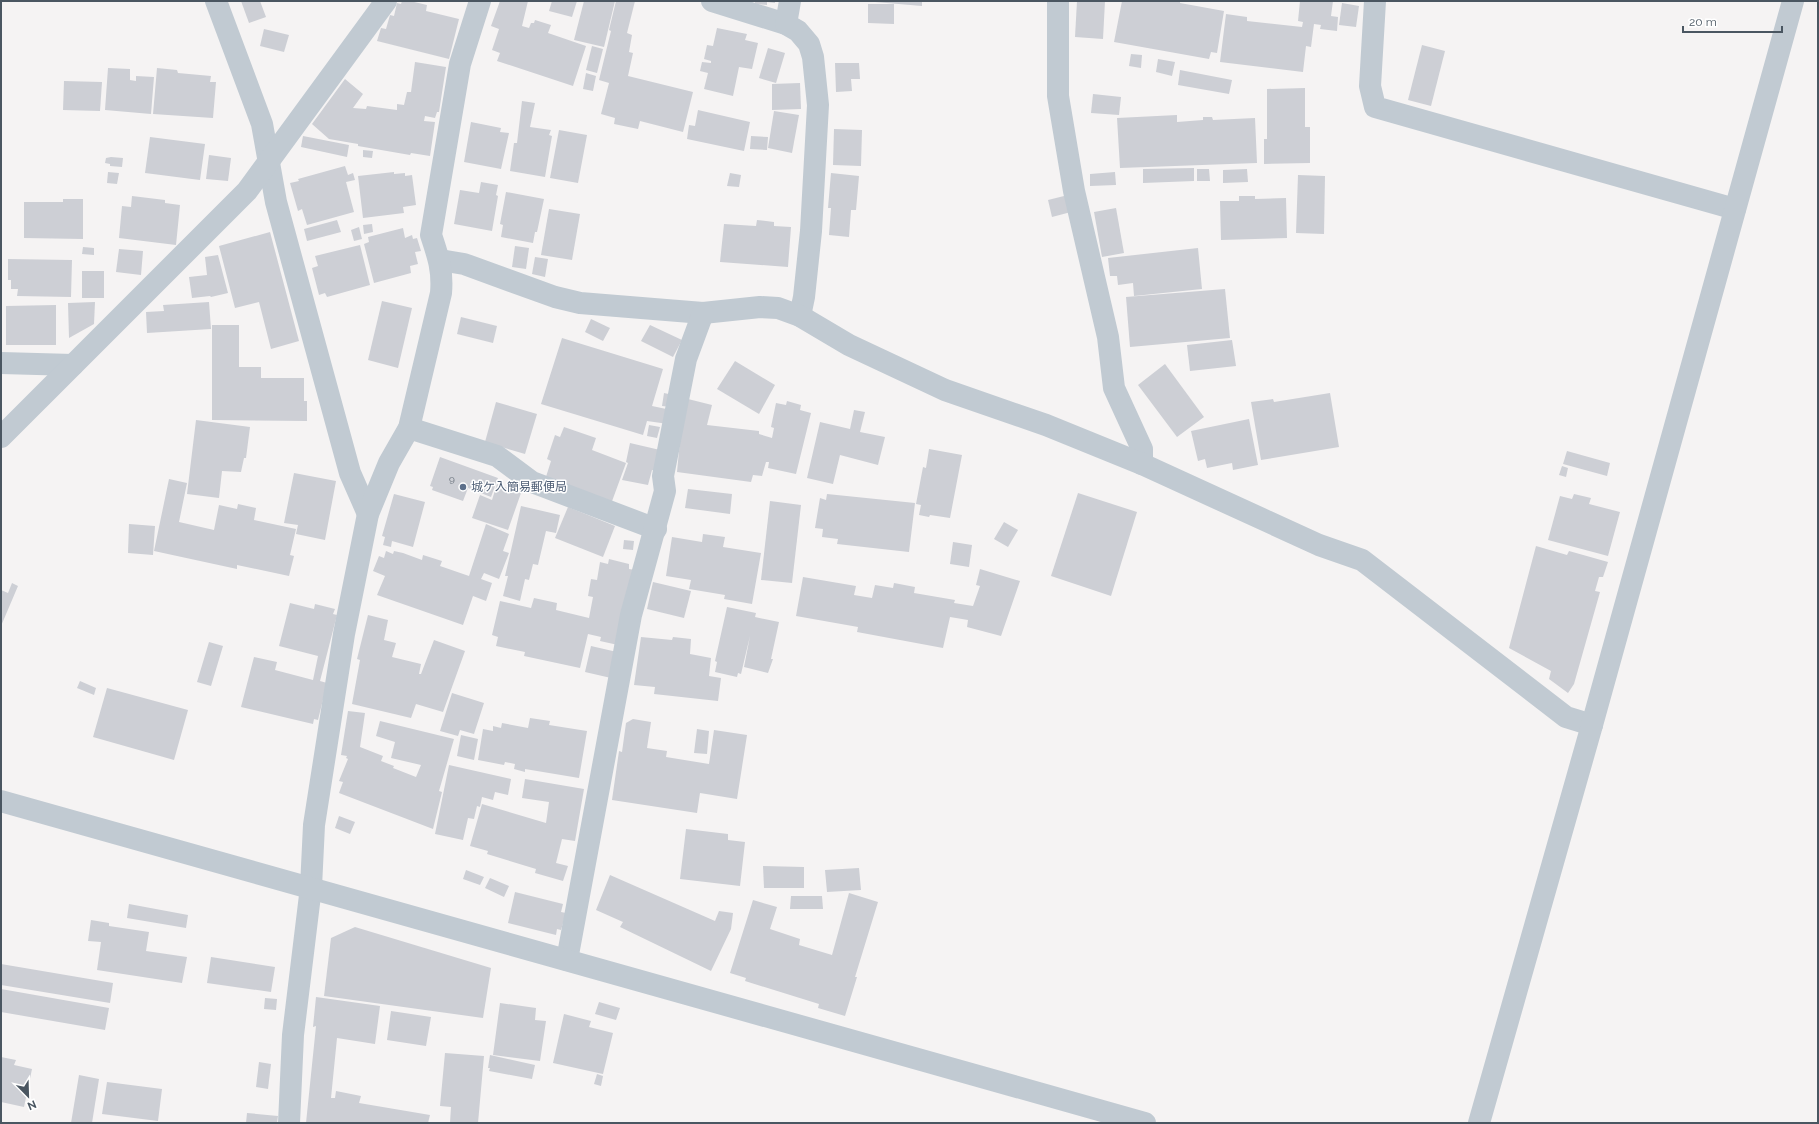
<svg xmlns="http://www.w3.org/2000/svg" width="1819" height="1124" viewBox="0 0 1819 1124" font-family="Raleway,'Noto Sans JP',sans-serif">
	<rect width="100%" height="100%" fill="#f5f3f3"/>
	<g fill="#cdcfd5">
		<polygon points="241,1 260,1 266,17 249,23"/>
		<polygon points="402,1 410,1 427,5 426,11 459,19 449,59 377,41 381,28 386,29 390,15 394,16 397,3 401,4"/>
		<polygon points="500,1 528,1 522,26 529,28 531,23 534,23 535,20 551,25 548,33 586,46 573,86 497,61 500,53 492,50 499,29 491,26"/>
		<polygon points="552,1 577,1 572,17 549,11"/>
		<polygon points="584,1 615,1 604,47 574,40"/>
		<polygon points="616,1 635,1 627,33 632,35 629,52 633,53 628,76 693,92 683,132 640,121 638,129 614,124 615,118 601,114 609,83 599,80 611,31 609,30"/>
		<polygon points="755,1 775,1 775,3 767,2 767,5 755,4"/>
		<polygon points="875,1 922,1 922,6 875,2"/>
		<polygon points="1077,1 1105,1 1103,39 1075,37"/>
		<polygon points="1122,1 1180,1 1180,3 1224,11 1217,53 1211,52 1209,59 1114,42"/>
		<polygon points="1300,1 1333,1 1331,16 1338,17 1337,31 1320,29 1321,25 1314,24 1311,47 1306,46 1303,72 1220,62 1226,14 1247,17 1247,21 1302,27 1303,22 1298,21"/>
		<polygon points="1342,3 1359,6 1356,27 1339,25"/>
		<polygon points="868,4 894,4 894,24 868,23"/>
		<polygon points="717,28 747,34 745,40 758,43 752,69 739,67 733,96 704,89 708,73 700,71 702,62 711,63 711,61 704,59 707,45 713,46"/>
		<polygon points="264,29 289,35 284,52 260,46"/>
		<polygon points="1422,45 1445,51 1431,106 1408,100"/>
		<polygon points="592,46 603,49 597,73 586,70"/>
		<polygon points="768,48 785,53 776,83 759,78"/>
		<polygon points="1131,54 1142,55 1141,68 1129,66"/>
		<polygon points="1158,59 1175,62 1172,76 1156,72"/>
		<polygon points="415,62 446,67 439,112 437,112 435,118 425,116 424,121 435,122 430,156 411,153 410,155 358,146 358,144 329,139 312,124 345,79 363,94 353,108 366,109 367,106 397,110 397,104 404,105 407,92 411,92"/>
		<polygon points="835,63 859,63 860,79 851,79 852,91 836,92"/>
		<polygon points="108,68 130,69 130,80 136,81 136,76 154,77 151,114 105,110"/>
		<polygon points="157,68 177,70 178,73 211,76 210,82 216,82 213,118 153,114"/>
		<polygon points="1180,70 1232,80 1229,94 1178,85"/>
		<polygon points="586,73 596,76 593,91 583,89"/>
		<polygon points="64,81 102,82 100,111 63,110"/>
		<polygon points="800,83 801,109 772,110 772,84"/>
		<polygon points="1305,88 1305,127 1310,127 1310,163 1264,164 1264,139 1267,139 1267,89"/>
		<polygon points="1093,94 1121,97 1119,115 1091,113"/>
		<polygon points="522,101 535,103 530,127 551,130 549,135 552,136 545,177 510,171 514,143 517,143"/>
		<polygon points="698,110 750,122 744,151 687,139 689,125 695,126"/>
		<polygon points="774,111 799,115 792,153 768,148"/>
		<polygon points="1177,115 1177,122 1203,120 1203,117 1212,117 1213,120 1255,118 1257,163 1120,168 1117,118"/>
		<polygon points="471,122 501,128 500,132 509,133 501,169 464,162"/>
		<polygon points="834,129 862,130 861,166 833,165"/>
		<polygon points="559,130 587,135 578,183 550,178"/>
		<polygon points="303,136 349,145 347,157 301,147"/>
		<polygon points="751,136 768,137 767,150 750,149"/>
		<polygon points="150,137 205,144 200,180 145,173"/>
		<polygon points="363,150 373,151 372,158 363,157"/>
		<polygon points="209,155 231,158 228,181 206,179"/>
		<polygon points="111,157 123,158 122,167 110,166 110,164 105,163 106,158"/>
		<polygon points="345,166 348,175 353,173 355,180 346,182 354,212 307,225 302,209 298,211 290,183 299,181 298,179"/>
		<polygon points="1194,168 1194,181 1143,183 1143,169"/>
		<polygon points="1197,169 1209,169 1210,181 1197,181"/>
		<polygon points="1247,169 1248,182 1223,183 1223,170"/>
		<polygon points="108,172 119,173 117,184 107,183"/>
		<polygon points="394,172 394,174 405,173 405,176 412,175 416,205 403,207 404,213 363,218 358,176"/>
		<polygon points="1115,172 1116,185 1090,186 1090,174"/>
		<polygon points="730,173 741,175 739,187 727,186"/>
		<polygon points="831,173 859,176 856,210 851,210 849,237 829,235 831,208 828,208"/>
		<polygon points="1298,175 1325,176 1324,234 1296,233"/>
		<polygon points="481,182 498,185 496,195 498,196 492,231 454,224 460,190 479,193"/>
		<polygon points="506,192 544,199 537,232 535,232 533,243 501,237 503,225 500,224"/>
		<polygon points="1068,195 1071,212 1052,217 1048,200"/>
		<polygon points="132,196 165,200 165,203 180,205 176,245 119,238 122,206 131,207"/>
		<polygon points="1239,196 1255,196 1255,199 1286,198 1287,238 1221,240 1220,201 1239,201"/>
		<polygon points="63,199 83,199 83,239 24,238 24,202 63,202"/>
		<polygon points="1116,208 1124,253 1102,257 1094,212"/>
		<polygon points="549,209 580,214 572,260 541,255"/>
		<polygon points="337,220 341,232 307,241 304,229"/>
		<polygon points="757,220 774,222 774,226 791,227 788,267 720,262 724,224 756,226"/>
		<polygon points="372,224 373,232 364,234 363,225"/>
		<polygon points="359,227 362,239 354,241 351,230"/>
		<polygon points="403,228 405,238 412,235 413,239 417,238 421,251 415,252 418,264 410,266 411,273 374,283 364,244 369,242 368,237"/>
		<polygon points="270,232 299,341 271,349 259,302 235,308 219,246"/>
		<polygon points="360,245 370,285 327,297 325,293 319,295 312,268 318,266 315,256"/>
		<polygon points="515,246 529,248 526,269 512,267"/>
		<polygon points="83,247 94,248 94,255 82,254"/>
		<polygon points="1198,248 1202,289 1134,296 1133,283 1118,285 1117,276 1110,276 1108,258"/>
		<polygon points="119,249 143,251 141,275 116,272"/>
		<polygon points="218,255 228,293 211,297 210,296 192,298 189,277 207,275 205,257"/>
		<polygon points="535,257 548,259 545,277 532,274"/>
		<polygon points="8,259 72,260 71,297 17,296 18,289 11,289 11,280 8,280"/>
		<rect x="82" y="271" width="22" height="27"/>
		<polygon points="1225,289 1230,338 1130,347 1126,297"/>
		<polygon points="382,301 412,308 398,368 368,360"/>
		<polygon points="95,302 94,324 69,338 68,303"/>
		<polygon points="209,302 211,329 147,333 146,312 164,311 163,305"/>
		<polygon points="56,305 56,345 6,345 6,306"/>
		<polygon points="461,317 497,326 493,343 457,334"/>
		<polygon points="591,319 610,328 603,341 585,332"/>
		<polygon points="212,325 239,325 239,367 261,367 261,378 304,378 304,401 307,401 307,421 212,420"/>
		<polygon points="650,325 682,340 673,357 641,341"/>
		<polygon points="562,338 663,369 652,406 671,410 668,424 647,421 643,435 541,404"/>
		<polygon points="1232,340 1236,366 1190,371 1187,345"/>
		<polygon points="735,361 775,385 759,414 717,389"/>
		<polygon points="1165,364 1204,417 1177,437 1138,385"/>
		<polygon points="664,393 673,395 671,407 662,406"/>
		<polygon points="1330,393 1339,447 1261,460 1251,402 1273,399 1274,402"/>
		<polygon points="688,399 712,405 707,425 759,431 759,434 772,438 774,428 771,427 776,403 786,405 787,401 801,405 800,410 811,413 796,474 768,468 769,462 766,462 762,476 753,475 751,482 677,472 681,430"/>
		<polygon points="496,402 537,414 525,454 485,442"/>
		<polygon points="854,410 865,412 860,432 885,437 878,465 840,455 833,484 807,478 820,422 850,429"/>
		<polygon points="1249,419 1258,465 1233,470 1232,463 1207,468 1205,459 1198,461 1191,431"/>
		<polygon points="196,420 250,427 246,458 244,458 241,472 222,471 219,498 187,494"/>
		<polygon points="649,425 660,427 657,438 647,436"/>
		<polygon points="564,427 596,438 592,450 626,463 611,504 545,480 551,461 547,459 555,435 560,437"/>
		<polygon points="630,443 660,450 655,471 652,470 648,485 622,480 628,463 626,462"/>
		<polygon points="929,449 962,455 950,518 930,515 929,517 919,515 921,505 916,504 923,467 926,468"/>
		<polygon points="1567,451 1610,463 1607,476 1563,464"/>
		<polygon points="440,457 498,478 491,497 468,488 463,501 432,490 433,487 430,486"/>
		<polygon points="1562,466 1568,468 1566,477 1559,475"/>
		<polygon points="294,473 336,481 325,540 296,534 298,525 284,523"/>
		<polygon points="169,479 187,483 179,522 214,530 219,505 237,509 238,504 256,508 254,520 296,529 290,555 294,556 289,576 237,565 237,569 154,551"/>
		<polygon points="497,484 521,493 508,530 472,518 480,495 492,500"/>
		<polygon points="688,489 732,494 730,514 685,508"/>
		<polygon points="1078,493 1137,512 1111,596 1051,576"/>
		<polygon points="394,494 425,502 413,547 392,541 391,547 383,545 385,537 382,536"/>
		<polygon points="827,494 915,503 909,552 837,544 838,539 822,537 823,529 815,528 820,498 826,500"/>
		<polygon points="1574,494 1591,498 1589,504 1620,512 1608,556 1548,540 1560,496 1572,499"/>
		<polygon points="770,501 801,505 792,583 761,580"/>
		<polygon points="521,506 560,515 556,533 546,531 538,565 533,564 529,580 525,579 520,601 503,596 508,576 505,576 509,559"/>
		<polygon points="568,507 615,526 603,557 555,538"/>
		<polygon points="1004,522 1018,530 1008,547 994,539"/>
		<polygon points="129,524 155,526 153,555 128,553"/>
		<polygon points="486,524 509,534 503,551 509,553 499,579 484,573 481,579 492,583 486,601 473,596 463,625 377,595 385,576 373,571 379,556 384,558 386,551 393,554 394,551 403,553 422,560 423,555 442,561 440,566 469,576"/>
		<polygon points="703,534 725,537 723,547 761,553 752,604 724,599 725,595 689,589 691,580 666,576 672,537 702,542"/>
		<polygon points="624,540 634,541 633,550 623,549"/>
		<polygon points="953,542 972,545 969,567 950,564"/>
		<polygon points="1536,546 1567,555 1569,551 1608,562 1603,577 1599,577 1595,591 1600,592 1574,684 1568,693 1549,679 1551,671 1509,648"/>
		<polygon points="609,559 629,564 629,569 635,570 618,645 600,641 601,637 588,634 580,668 524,656 525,652 496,646 498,637 492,635 500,601 531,608 534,598 557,603 556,610 589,618 593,597 588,596 591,579 597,580 600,562 608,564"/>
		<polygon points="980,569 1020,581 1001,636 967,627 968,620 950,617 943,648 857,632 858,627 796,616 803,577 856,586 854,595 872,598 875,585 893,588 894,583 915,587 914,593 955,600 954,603 973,606 980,586 976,585"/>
		<polygon points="653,582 691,591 684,618 647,609"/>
		<polygon points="12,583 18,586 1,626 1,590 8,593"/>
		<polygon points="290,603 314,609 315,604 335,609 333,614 337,615 320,681 327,683 318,720 314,719 313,724 241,707 254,657 277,662 275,670 313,680 318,656 279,646"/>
		<polygon points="727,607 756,613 755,617 779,622 771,659 773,659 768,673 744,667 750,636 741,674 738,673 737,677 715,672 717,662 715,661"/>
		<polygon points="368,615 388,620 384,640 396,643 392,657 421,664 419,674 421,674 434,640 465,651 443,712 416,704 411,718 352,704 360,660 357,659"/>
		<polygon points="641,637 672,640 673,637 691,639 690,654 711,658 709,676 721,678 718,701 654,694 655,687 634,685"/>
		<polygon points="209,642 223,646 211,686 197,682"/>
		<polygon points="591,646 617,652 611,678 585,672"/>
		<polygon points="80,681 96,688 94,695 77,688"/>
		<polygon points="107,688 188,710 174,760 93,737"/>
		<polygon points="452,693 484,703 474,734 460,730 458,736 440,731"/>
		<polygon points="348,711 365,713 360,747 383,756 381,761 394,766 393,768 416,777 421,765 391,758 395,742 376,736 380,721 454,739 439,791 442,792 433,829 339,793 343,782 339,781 348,759 346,758 347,756 341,755"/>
		<polygon points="530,718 550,721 549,725 587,731 579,778 525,769 525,772 514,769 515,764 505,762 504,765 478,760 483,729 493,731 493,726 501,728 502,723 528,728"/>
		<polygon points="633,719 651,722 647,748 667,751 666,757 709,764 714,730 747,735 737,799 700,793 697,813 612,800 619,751 622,752 626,723"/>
		<polygon points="697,729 709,731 707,754 694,753"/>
		<polygon points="461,735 478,739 474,760 457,756"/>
		<polygon points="449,765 511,779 508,795 495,792 493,800 482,797 480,807 477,806 474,819 468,818 463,840 435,834"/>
		<polygon points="525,779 584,789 575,841 562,839 556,863 568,866 563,881 535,873 536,869 487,854 488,851 470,846 482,804 546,823 549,802 522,798"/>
		<polygon points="339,816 355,822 350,834 335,828"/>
		<polygon points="686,829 728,834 728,840 745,842 740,886 680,879"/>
		<polygon points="763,866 804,867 804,888 764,888"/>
		<polygon points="859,868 861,890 827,892 825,870"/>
		<polygon points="466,870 484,877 480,885 463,879"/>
		<polygon points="610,875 715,921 719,911 733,913 731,929 711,971 620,927 623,922 596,910"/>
		<polygon points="490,878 509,886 504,897 485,888"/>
		<polygon points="515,892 563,904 561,912 566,913 561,930 557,929 556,935 508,923"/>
		<polygon points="849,893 878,902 855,977 857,977 845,1016 818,1008 819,1004 745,981 746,978 730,973 753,900 777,907 770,929 800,939 799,945 832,955"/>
		<polygon points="791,896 822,896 823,909 790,909"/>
		<polygon points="129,904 188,915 186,928 127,918"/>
		<polygon points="91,920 109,923 109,926 149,932 146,951 187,957 182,983 97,970 101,942 88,941"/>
		<polygon points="355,927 491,968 483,1018 324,996 331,938"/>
		<polygon points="211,957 275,967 271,992 207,983"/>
		<polygon points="1,964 113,983 110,1003 1,985"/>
		<polygon points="1,989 109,1008 105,1030 1,1012"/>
		<polygon points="316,997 380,1006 375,1044 337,1038 331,1098 335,1098 336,1091 361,1096 359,1103 430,1115 428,1123 306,1123 316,1026 313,1027"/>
		<polygon points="265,998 277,999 276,1010 264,1009"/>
		<polygon points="599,1002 620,1008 616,1020 595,1014"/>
		<polygon points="500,1003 536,1008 535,1020 546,1021 540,1061 493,1055"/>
		<polygon points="391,1011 431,1017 426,1046 387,1040"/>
		<polygon points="564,1014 591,1021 589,1027 613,1033 603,1074 553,1063"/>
		<polygon points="445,1053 484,1056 478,1123 450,1123 451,1107 440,1106"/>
		<polygon points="490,1055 535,1065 532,1079 489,1071 490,1068 488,1068"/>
		<polygon points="1,1057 16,1060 14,1065 32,1069 24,1107 1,1102"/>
		<polygon points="259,1062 271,1064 268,1089 256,1087"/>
		<polygon points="597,1074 603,1076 601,1086 594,1084"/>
		<polygon points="79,1075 99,1079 92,1123 71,1123"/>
		<polygon points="107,1082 162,1089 158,1121 102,1114"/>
		<polygon points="247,1113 278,1116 277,1123 246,1123"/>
	</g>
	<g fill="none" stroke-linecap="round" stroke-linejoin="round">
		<g stroke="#c1cad2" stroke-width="22">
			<polyline points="216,1 262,124 276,202 350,473 368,514"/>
			<polyline points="712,1 786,24"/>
			<polyline points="790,1 786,24 798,31 809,44 813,57 818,105 811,231 804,297 800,316"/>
			<polyline points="1058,1 1058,96 1074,191 1108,337 1114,388 1142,449 1142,464"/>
			<polyline points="1375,1 1370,86 1375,107 1735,209"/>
			<polyline points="440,260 464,264 555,297 580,303 703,313 760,307 778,308 800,316 849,345 945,390 1046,425 1142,464 1319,545 1362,560 1566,717 1592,725"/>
			<polyline points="1,363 73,365"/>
			<polyline points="409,428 497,456 532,482 656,529"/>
			<polyline points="1,437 247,191 386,1"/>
			<polyline points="567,960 631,615 665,491 663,476 686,359 703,313"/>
			<path d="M289,1123L293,1035L311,887L314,825L344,634L368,514L389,463L409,428L441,293C443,270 438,256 431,235L460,64L480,1"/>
		</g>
		<g stroke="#c1cad2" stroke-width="22">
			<polyline points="1,801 1145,1123"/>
			<polyline points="1479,1123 1592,725 1793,1"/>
		</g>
	</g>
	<circle fill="#5c6f8a" stroke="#fff" stroke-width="1.5" cx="463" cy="487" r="4"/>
	<g text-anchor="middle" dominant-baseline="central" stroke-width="3" stroke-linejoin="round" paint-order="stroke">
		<g font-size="10" fill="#6b747e">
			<text x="452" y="478">9</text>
		</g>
		<g font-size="12" fill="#4e5e75" stroke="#fff" text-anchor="start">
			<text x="471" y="487">城ケ入簡易郵便局</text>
		</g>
	</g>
	<rect width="1819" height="1124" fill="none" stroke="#4a5661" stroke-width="4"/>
	<g transform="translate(28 1096) rotate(157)" stroke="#ffffff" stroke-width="3" paint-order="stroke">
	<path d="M0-3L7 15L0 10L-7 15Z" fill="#4a5661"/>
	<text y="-6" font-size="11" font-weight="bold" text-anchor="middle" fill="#4a5661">N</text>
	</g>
	<path d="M1683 26v6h99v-6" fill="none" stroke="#4a5661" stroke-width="2"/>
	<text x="1689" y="26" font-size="12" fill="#4a5661" stroke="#ffffff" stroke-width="3" paint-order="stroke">20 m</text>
</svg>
